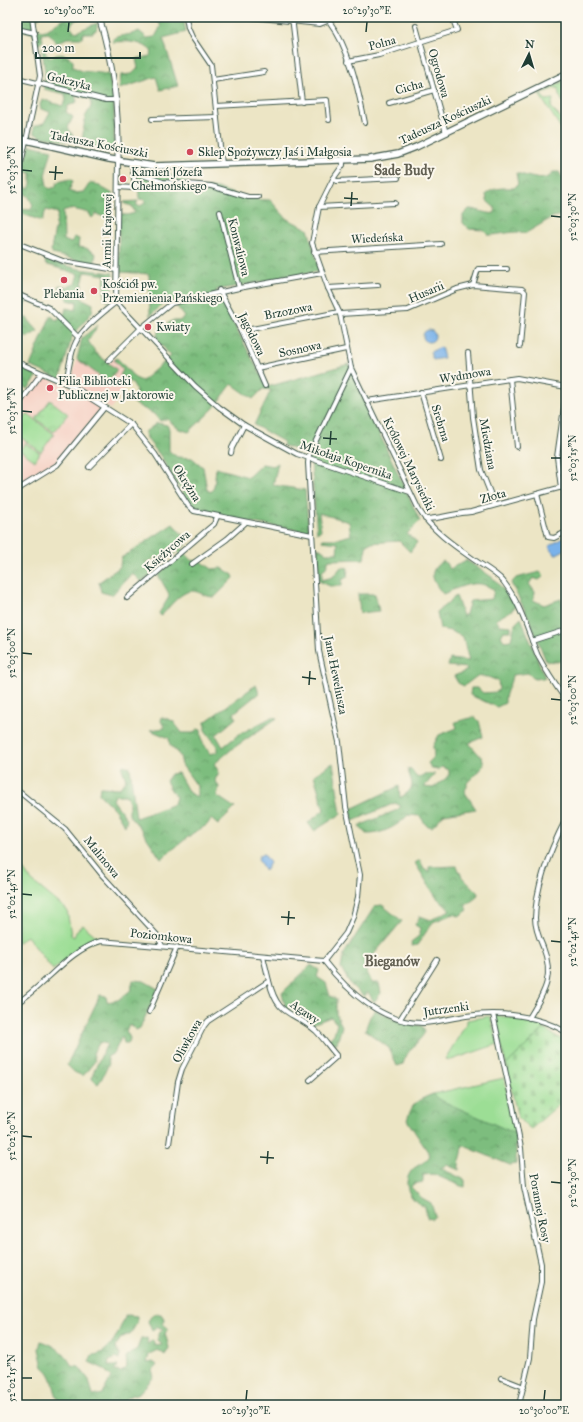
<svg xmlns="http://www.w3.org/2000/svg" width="583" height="1422" viewBox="0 0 583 1422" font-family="'IM FELL Great Primer',serif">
	<defs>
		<pattern id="forest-crowns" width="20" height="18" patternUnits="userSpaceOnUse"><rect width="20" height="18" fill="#7dbd7e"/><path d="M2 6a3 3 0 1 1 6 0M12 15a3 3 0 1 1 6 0" fill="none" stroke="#669b68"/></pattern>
		<pattern id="cemetery-stones" width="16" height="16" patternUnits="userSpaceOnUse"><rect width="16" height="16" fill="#9cde95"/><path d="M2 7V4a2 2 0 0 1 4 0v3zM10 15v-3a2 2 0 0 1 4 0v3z" fill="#86bf81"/></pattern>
		<pattern id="park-tufts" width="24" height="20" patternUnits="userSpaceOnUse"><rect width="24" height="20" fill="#9cde95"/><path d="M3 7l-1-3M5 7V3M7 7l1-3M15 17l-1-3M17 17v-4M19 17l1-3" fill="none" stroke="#86bf81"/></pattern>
	</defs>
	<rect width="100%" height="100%" fill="#fbf7ec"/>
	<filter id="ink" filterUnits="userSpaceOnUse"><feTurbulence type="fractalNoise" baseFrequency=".025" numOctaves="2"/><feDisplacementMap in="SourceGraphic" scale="8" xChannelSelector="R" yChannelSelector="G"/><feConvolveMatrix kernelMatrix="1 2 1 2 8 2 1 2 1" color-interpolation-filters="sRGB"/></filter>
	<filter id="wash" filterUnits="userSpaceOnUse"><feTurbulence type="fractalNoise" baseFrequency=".012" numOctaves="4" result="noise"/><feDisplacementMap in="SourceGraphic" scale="16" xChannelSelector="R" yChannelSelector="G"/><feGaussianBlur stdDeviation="0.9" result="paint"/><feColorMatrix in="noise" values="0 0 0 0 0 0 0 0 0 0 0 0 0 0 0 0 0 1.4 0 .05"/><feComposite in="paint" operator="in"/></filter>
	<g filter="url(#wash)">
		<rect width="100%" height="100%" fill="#ece5c5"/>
		<g fill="#f6d1c5">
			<polygon points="81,342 105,367 114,357 132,376 111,409 75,384 76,382 72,379"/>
			<polygon points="43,376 73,388 100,407 100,410 55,464 17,487 17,406 20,408 21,403 41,377"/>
		</g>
		<g fill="#9cde95" stroke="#5e8e64">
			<polygon points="566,80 566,100 563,102 559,95 558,88 555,88 540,94 546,100 553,99 551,108 563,120 566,119 566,136 539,94"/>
			<polygon points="17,414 23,419 27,414 54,434 41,452 17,435"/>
			<polygon points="25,443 40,453 35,461 20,450"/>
			<polygon points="17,861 32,881 67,910 71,935 74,937 77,930 83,925 97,937 98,940 84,945 53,970 27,936 17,943"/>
			<polygon points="490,1016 498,1044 451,1060 445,1059 467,1023 467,1020"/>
			<polygon points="497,1016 518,1018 543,1024 544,1029 506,1065 495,1017"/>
			<polygon points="504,1078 516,1134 437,1099 433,1094"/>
		</g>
		<g fill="url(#forest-crowns)" stroke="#4e7d59">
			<path d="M17,17H40L33,21L34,26L42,31C51,29 55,24 62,20C68,17 76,17 82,17L74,21L70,27L76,32L97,23V29L93,33H83L82,38H67L57,43L49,33L41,34L43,41L37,45L33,33L17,29Z"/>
			<path d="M150,17H183L186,32L163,38L178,86L160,90L156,77L119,89L121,75L132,74L138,68L136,59L150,56L152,52C144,41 126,41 113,42V39C122,34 130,36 139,31L147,38L155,37L161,26L157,20Z"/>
			<path d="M47,45L50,46L45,50L46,55L51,57C60,53 66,53 73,61V67L82,71L109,74L114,106V149L107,154L82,143L85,117L91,107V99L75,95L77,102L68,106L66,112L73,117L68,127L74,138L71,142L42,137L34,133V126L44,123L50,112L41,109L40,105L42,99L62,106L66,101L65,94L44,89L45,72L42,48Z"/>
			<path d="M30,145L52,150L45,175L47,186L50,189L55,187L58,182L70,179L73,181L69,191L74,193L84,192L90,183H94L113,194L111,219L96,214L92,218L89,213C81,211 70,207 63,211L64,240L71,243L74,237L79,239L78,247L86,248L96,254L94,265L53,254L51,250L58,213L46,210L42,221L17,212V209L31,210L33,205L29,197L19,189L20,185L29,189L31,184V173L23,171Z"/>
			<polygon points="138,170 184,177 190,187 217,188 248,199 270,200 287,219 308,229 320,271 216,290 267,387 349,364 366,405 420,521 407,534 417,542 410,552 399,541 369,543 366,547 364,559 329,560 326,567 322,572 322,580 333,577 341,567 348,568 347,577 342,580 342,586 330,586 319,581 317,547 326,553 337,553 338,543 322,541 323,539 336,539 351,535 349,522 319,513 321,530 317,533 311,461 305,454 283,445 284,442 254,425 271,390 263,389 253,399 232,384 213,409 189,432 179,429 167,419 160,421 154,414 133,403 136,390 132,383 120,375 123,370 114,360 117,358 135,378 142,381 171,356 156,339 158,332 171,321 179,321 185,317 171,299 166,301 150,316 149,274 121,272 119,268 119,214 127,215 135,213 132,206 125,204 124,202 138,201 136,205 140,206 145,203 145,200 139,199"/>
			<path d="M553,172H559L566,184V214L553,217L526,233C514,230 501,235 488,235L483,230L469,229L463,223V215L469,209C478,209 487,215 495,213V208L487,201L486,194C494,187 504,188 514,188L518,184L516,173C526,175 547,185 553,172Z"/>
			<polygon points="46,260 79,269 113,273 111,298 108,302 104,298 105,275 85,272 79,297 93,304 92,312 72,337 60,379 30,366 51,315 56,320 64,315 66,308 76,310 77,302 67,300 66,294 59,288 59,285 67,287 75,284 78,274 45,264"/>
			<polygon points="17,297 27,301 17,321"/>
			<polygon points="26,317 38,331 28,337 19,333"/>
			<polygon points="98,325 88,341 96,353 117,370 108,382 77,359 82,338"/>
			<polygon points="17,365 36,374 36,378 28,389 17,385"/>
			<path d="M157,423L167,425L169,429V451L177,457L192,458L203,467L207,490L211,492L214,487L216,468L248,477L262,464L273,466L278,463L273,485L305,490L309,532C292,529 203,516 195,508C185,499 170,473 163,460C158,450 147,443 145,432Z"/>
			<path d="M173,524L189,542L181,549L191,560L202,562L212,569L222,568L233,575L234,578L215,597C205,597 201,592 193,591C181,590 168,609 161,616L159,613L169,597L168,592L158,575L181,554L178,551L165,561L156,557L146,563L155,572L141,582L132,573L112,595L101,592L99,582L120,567L121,558Z"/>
			<path d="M466,560L493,578L517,605C511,613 503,614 496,620L500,625L511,626V631H504L501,636L504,641L511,640L515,624L521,618L545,678L534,679L528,673L512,675C511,686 504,692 505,703L497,707L470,695L471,688H478L483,693L497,692L499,689L498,681L488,677L477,676L464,686L458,683L454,676L466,671L467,668L448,666L450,659L469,661L463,637L451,631L440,629L437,612L456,596L463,616L466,614L470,601L492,599L494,590C477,577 461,587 443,594C434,583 425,570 444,561L450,569Z"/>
			<path d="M540,572L544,576L539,580L533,578L529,584L535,592L533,600L544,605L561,599C564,610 569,618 562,628L566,634V659L557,662L546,661L529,618L511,583L516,578Z"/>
			<polygon points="358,594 375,594 379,611 360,613"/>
			<polygon points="256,685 259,693 234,713 236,718 216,735 223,747 238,735 272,717 277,718 232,749 214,764 219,772 215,780 219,787 217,796 235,808 218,825 211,819 207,825 193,833 161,859 141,829 129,815 129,801 125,795 115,795 113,800 127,819 125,826 115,810 99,794 100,787 120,788 126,779 122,769 123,765 130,767 136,818 174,804 176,797 171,790 166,781 171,774 178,773 189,793 197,797 197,786 182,765 180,756 170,745 169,738 150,730 165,728 161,721 162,717 173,721 182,733 194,733 197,729 201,730 202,741 210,754 217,752 217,746 205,730 205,722"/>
			<path d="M475,717L479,721L483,737L469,743L482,758L484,765L467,783V787L464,791L476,809L444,814L432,827L426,825L420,816L408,815C398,826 381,835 366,834L359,826L397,810L401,806L395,803L353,821L351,809L399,786L400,798C418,786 411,785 408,769L412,770L417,778L425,774H435L424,787L433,788L449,776V770L442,767L438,770L432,769L428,763L434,757L433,746L439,735L457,728L455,722Z"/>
			<polygon points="333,763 341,814 314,831 308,823 324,810 314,775"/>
			<polygon points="420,860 424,869 429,872 429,867 457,866 462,877 478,893 477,897 465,906 468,910 459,916 453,914 433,922 417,945 412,946 411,942 419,936 420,928 415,925 420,916 431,920 450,910 436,897 415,863"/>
			<polygon points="382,905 402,921 364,966 372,983 379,983 381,993 374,1002 368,992 364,997 351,985 341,968 344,954 375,906"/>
			<polygon points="311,965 319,970 317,977 326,983 330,996 336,999 336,1014 342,1026 337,1043 332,1043 329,1039 334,1034 337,1024 331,1017 312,1024 285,1006 282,993"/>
			<polygon points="133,980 144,981 158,989 140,1028 136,1030 129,1024 126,1031 130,1038 129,1043 124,1043 122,1036 114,1053 107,1057 109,1063 102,1078 98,1084 92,1079 93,1073 107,1044 100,1042 93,1053 95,1061 83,1076 74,1072 67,1065 100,995 106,996 107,1002 118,1000 131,990"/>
			<path d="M375,1010L398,1021L422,1026L425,1032C418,1044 407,1049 403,1064L397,1066L389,1048L365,1030L370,1017Z"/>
			<path d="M433,1094L438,1099L516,1134V1164L510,1165L462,1145C464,1155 458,1160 459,1170L447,1165L440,1168L465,1180V1187L461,1186L433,1174L423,1175V1182L413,1184L411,1187L422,1198L431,1203L435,1216L432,1219L427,1218L425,1207C410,1201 400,1183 413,1169C419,1164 426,1163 430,1155L407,1120C413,1102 416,1101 433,1094Z"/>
			<path d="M153,1314H161L165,1320L163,1324L169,1329L165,1333L169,1348L165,1355L158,1350L149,1354L147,1363L153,1362L157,1365L152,1371L154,1377L139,1393L132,1395L117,1405H64C50,1394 58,1378 43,1367L39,1349L41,1341C55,1345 65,1353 72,1366L79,1367L89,1380L93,1396L103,1394C105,1388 108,1384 111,1377L104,1369L89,1362L92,1355C111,1355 119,1330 126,1315L137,1316V1323L131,1333L121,1338L115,1347L120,1355L119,1360L115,1358L109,1361L108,1366H118L114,1371L121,1372L127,1366L126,1357L137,1349L141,1339L147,1338L148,1344L153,1340L155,1346L162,1345L158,1340V1334L163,1329L158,1327L152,1331L148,1321Z"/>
		</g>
		<polygon fill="url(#cemetery-stones)" stroke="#5e8e64" points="544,1029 566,1042 566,1098 531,1129 518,1118 506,1065"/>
		<polygon fill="url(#park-tufts)" stroke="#5e8e64" points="50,400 68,414 54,432 36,419"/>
		<g fill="#7ab2ea" stroke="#4c788f">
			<circle cx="429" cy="336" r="6"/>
			<polygon points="441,347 444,358 433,360 430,352"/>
			<polygon points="566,536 566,549 555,555 549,546"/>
			<polygon points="264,854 270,863 265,871 258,859 260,855"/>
		</g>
	</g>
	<g filter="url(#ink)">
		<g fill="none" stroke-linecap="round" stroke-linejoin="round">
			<defs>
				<g id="minor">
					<polyline points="186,17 188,28 192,37 211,65 222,164"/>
					<polyline points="250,17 320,24 337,17"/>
					<polyline points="292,17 302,102"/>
					<path d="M329,21C350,49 358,89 365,123"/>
					<polyline points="416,26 446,133"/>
					<polyline points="17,29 35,33"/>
					<polyline points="348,61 379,55 457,30 452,17"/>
					<polyline points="17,78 106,100 117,100"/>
					<polyline points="213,80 264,72"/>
					<polyline points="389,103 434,90"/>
					<polyline points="216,106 327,100 329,120"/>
					<polyline points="152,119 217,117"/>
					<path d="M343,160V165L333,179L319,207L312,243L328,288L340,314L351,368L419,510C432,531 456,547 476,561C485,567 496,573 503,581C521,604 527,630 538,656C546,671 556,686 566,700"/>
					<polyline points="133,172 163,182 211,186 248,197 258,197"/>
					<polyline points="333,179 337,181 398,178"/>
					<polyline points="17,182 40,76 32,17"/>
					<polyline points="118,187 133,188 135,186 132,163"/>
					<polyline points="319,207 395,203"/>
					<polyline points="220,212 239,288"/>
					<polyline points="17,243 63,261 116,270"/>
					<polyline points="314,252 441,244"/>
					<polyline points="473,285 478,269 507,269"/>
					<polyline points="328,288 378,285"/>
					<polyline points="219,290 241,331 265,386"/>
					<polyline points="17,294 49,308 78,337"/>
					<polyline points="116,302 195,386 219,407 244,425 297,454 410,492"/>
					<polyline points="116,302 118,161"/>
					<polyline points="340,314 408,310 457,289 473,285 522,289 525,292 520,346"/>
					<polyline points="241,331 339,312"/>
					<polyline points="468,353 473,417 481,470 495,505"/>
					<polyline points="108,361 140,329 172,303 239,288 322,273"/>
					<polyline points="17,362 74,387 85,394"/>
					<polyline points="257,368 346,349"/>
					<polyline points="510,379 517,447"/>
					<path d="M66,383C69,369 70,351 78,338C85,326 105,311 116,302"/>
					<polyline points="421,392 441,460"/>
					<polyline points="87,396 131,424 155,454 189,507 194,511 312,535"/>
					<polyline points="367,401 517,378 566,387"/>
					<polyline points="18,405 41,374"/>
					<polyline points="231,453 232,448 244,425"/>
					<polyline points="89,467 131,424"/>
					<polyline points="561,488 557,457 566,394"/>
					<polyline points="17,490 57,465 104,408"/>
					<polyline points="537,494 548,537 554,538 566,532"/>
					<path d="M425,519C440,519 455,513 471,512L566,486"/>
					<polyline points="192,564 227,539 245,523"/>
					<polyline points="127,598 214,524 217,517"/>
					<polyline points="532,641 566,630"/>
					<polyline points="17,790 65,829 103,876 158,936 162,946"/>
					<polyline points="324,961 346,933 353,917 358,897 360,875 346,807 339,742 319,651 308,463 309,455 351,368"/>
					<path d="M324,961C347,991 383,1024 424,1023C438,1022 452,1018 466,1016C500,1011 536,1015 566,1032"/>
					<path d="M269,981C278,1018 292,1010 316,1031C323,1038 329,1047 336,1055V1057L310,1080"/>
					<path d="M17,1003C44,986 70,949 101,941L324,961"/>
					<polyline points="149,1012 177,947"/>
					<polyline points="493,1014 513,1106 521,1148 524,1187 541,1264 541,1282 533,1319 530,1358 519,1405"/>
					<path d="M529,1018C544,993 555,977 543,947C539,938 535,928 535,918C536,885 551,848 566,819"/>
					<polyline points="400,1019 437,960"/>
					<polyline points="169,1144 178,1082 182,1069 204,1026 208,1021 269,981 263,956"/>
					<polyline points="501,1378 524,1387"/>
				</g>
				<path id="tertiary" d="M99,17C114,65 119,111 118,161"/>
				<polyline id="secondary" points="17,138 109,159 154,166 370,159 398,154 416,147 566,74"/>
			</defs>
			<use href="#minor" stroke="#3e564a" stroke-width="6"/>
			<use href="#tertiary" stroke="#3e564a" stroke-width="7"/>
			<use href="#secondary" stroke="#3e564a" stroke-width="8"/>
			<use href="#minor" stroke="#fff" stroke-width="4"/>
			<use href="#tertiary" stroke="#fff" stroke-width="5"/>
			<use href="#secondary" stroke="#fff" stroke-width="5.5"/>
		</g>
	</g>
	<path fill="none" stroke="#1f3d34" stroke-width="1.5" d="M68,32L69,22M366,32L367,22M22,170L32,171M49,172L63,173M55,180L56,166M344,198L358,199M351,206L352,192M551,216L561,217M22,411L32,412M323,438L337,439M330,445L331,431M551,458H561M22,653L32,654M302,677L316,679M309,685L310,671M551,699L561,700M22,894L32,895M281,917L295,918M288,925L289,911M551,941L561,942M22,1136L32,1137M260,1157L274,1158M267,1164L268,1151M551,1182L561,1183M22,1378H32M246,1400L247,1390M544,1400L545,1390"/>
	<g fill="#d1495b" stroke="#fbf7ec" stroke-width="1.5">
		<circle cx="190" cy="152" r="4"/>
		<circle cx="123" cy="179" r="4"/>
		<circle cx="64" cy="280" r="4"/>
		<circle cx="94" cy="291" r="4"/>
		<circle cx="148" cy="327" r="4"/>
		<circle cx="50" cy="388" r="4"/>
	</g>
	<g text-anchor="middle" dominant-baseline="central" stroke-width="4" stroke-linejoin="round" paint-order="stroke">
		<g font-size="12" fill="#1f3d34" stroke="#fbf7ec">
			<text transform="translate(382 43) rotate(-15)">Polna</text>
			<text transform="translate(439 73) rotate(74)">Ogrodowa</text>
			<text transform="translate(69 81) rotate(14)">Golczyka</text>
			<text transform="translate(409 87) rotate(-15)">Cicha</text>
			<text transform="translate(445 120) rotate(-25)">Tadeusza Kościuszki</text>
			<text transform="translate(99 144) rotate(11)">Tadeusza Kościuszki</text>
			<text transform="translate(107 231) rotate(-89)">Armii Krajowej</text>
			<text transform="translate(377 238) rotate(-3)">Wiedeńska</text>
			<text transform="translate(239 247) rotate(76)">Konwaliowa</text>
			<text transform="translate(426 292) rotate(-23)">Husarii</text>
			<text transform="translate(288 311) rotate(-11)">Brzozowa</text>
			<text transform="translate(252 334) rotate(64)">Jagodowa</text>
			<text transform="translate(300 349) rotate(-12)">Sosnowa</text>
			<text transform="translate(465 375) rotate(-9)">Wydmowa</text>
			<text transform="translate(441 423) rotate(73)">Srebrna</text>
			<text transform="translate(488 444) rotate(80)">Miedziana</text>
			<text transform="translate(346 460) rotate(19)">Mikołaja Kopernika</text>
			<text transform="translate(409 464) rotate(64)">Królowej Marysieńki</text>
			<text transform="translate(187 483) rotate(57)">Okrężna</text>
			<text transform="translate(493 496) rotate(-16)">Złota</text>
			<text transform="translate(167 551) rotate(-41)">Księżycowa</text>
			<text transform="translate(336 675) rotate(79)">Jana Heweliusza</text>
			<text transform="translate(102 857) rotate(51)">Malinowa</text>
			<text transform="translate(161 936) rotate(6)">Poziomkowa</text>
			<text transform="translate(446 1009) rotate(-8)">Jutrzenki</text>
			<text transform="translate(305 1012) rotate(35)">Agawy</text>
			<text transform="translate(187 1041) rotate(-61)">Oliwkowa</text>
			<text transform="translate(540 1208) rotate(79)">Porannej Rosy</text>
		</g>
		<g font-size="12" fill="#1f3d34" stroke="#fbf7ec" text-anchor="start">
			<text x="198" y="152">Sklep Spożywczy Jaś i Małgosia</text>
			<text x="131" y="172">Kamień Józefa<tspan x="131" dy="14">Chełmońskiego</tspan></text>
			<text x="102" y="284">Kościół pw.<tspan x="102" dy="14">Przemienienia Pańskiego</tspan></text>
			<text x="64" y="294" text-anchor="middle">Plebania</text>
			<text x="156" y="327">Kwiaty</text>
			<text x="58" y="381">Filia Biblioteki<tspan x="58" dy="14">Publicznej w Jaktorowie</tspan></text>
		</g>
		<g font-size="14" font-weight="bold" fill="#626053" stroke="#fbf7ec">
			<text x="404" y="170">Sade Budy</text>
			<text x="392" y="961">Bieganów</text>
		</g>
	</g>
	<rect width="583" height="1422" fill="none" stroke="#fbf7ec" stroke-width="44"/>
	<g transform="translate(529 54) rotate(5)" stroke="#fbf7ec" stroke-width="3" paint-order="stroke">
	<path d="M0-3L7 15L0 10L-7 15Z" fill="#1f3d34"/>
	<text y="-6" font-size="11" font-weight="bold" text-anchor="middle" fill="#1f3d34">N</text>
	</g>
	<path d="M36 52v6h104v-6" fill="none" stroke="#1f3d34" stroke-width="2"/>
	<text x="42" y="52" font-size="12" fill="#1f3d34" stroke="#fbf7ec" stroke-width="3" paint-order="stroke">200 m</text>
	<rect x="22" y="22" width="539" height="1378" fill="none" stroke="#1f3d34" stroke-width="1.5"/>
	<g font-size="10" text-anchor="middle" fill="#1f3d34">
		<text x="69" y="14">20°29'00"E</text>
		<text x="367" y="14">20°29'30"E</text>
		<text transform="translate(11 170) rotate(-90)" y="4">52°03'30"N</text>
		<text transform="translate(572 217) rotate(-90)" y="4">52°03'30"N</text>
		<text transform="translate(11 411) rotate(-90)" y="4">52°03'15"N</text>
		<text transform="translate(572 458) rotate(-90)" y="4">52°03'15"N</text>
		<text transform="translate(11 653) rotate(-90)" y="4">52°03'00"N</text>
		<text transform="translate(572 700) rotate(-90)" y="4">52°03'00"N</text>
		<text transform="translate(11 894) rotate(-90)" y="4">52°02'45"N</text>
		<text transform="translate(572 942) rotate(-90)" y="4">52°02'45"N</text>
		<text transform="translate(11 1136) rotate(-90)" y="4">52°02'30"N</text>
		<text transform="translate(572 1183) rotate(-90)" y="4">52°02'30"N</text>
		<text transform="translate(11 1378) rotate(-90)" y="4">52°02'15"N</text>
		<text x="246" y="1414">20°29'30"E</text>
		<text x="544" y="1414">20°30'00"E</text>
	</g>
</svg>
